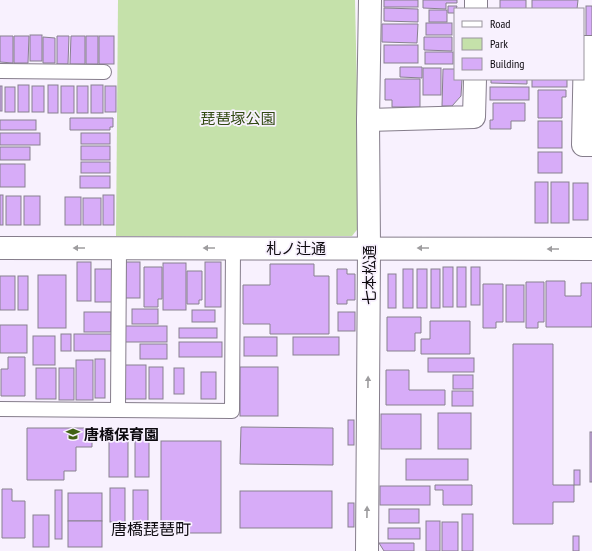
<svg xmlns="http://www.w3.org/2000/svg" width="592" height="551" viewBox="0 0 592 551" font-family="'PT Sans Narrow','Noto Sans JP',sans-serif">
	<rect width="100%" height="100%" fill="#f8f1fe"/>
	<polygon fill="#c5e1aa" points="118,0 355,0 360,226 352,236 116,236"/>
	<g fill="#d7acf8" stroke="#88818f">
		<rect x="384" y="0" width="34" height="7"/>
		<polygon points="423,0 457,0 457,3 446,3 446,9 423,8"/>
		<rect x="500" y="0" width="26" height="9"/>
		<polygon points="532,0 578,0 577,9 532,9"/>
		<polygon points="448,6 457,6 455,13 448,13"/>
		<rect x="586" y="6" width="6" height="31"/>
		<polygon points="384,8 418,9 418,22 384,21"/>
		<rect x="429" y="10" width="18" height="12"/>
		<rect x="426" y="23" width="26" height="12"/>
		<polygon points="382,24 418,24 417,43 382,42"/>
		<rect x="30" y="35" width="12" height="26"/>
		<polygon points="0,36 13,36 13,63 0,62"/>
		<polygon points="14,36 29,36 28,63 14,63"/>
		<polygon points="57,36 69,36 68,64 57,64"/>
		<polygon points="71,36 85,36 85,64 70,64"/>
		<rect x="86" y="36" width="12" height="28"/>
		<rect x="99" y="36" width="15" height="28"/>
		<polygon points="43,37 55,38 55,63 43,63"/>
		<polygon points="424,37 452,37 452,51 424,50"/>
		<rect x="384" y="45" width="34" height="18"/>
		<rect x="425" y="52" width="28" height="12"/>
		<polygon points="400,67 422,67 422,78 400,77"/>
		<rect x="423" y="68" width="18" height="27"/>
		<polygon points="443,69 455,69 455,79 462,79 461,96 452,106 442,106"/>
		<polygon points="385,79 420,79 420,107 392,107 392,100 385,100"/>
		<polygon points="491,79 527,79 527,84 491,83"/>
		<rect x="532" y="79" width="35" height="8"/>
		<rect x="18" y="85" width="11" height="27"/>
		<rect x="48" y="85" width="10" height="28"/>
		<rect x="91" y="85" width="12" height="28"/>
		<rect x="0" y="86" width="2" height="25"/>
		<rect x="32" y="86" width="12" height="26"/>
		<rect x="61" y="86" width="13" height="27"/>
		<rect x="77" y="86" width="11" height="27"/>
		<rect x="105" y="86" width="11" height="26"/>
		<rect x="5" y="87" width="10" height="25"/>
		<rect x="490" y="87" width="39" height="13"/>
		<polygon points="538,90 566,90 566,97 562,97 562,118 538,118"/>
		<polygon points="493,103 525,103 525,121 511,121 511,129 490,129 490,120 493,120"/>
		<polygon points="70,118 113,118 113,127 110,127 110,130 70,130"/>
		<rect x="0" y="120" width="36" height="10"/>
		<rect x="538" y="121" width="24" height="27"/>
		<rect x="0" y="133" width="40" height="12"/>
		<rect x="81" y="133" width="29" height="11"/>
		<rect x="81" y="146" width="29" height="14"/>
		<rect x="0" y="147" width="30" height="13"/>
		<rect x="538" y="152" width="24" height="21"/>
		<rect x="81" y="162" width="29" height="11"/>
		<rect x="0" y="164" width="25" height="23"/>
		<rect x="80" y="176" width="30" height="12"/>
		<rect x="535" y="182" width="13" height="41"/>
		<rect x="551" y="182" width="18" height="41"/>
		<rect x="573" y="183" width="15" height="37"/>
		<rect x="0" y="195" width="3" height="30"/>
		<rect x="103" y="195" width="11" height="30"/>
		<rect x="6" y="196" width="15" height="29"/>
		<rect x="24" y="196" width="16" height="29"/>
		<rect x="65" y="197" width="16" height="28"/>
		<rect x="83" y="198" width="18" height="27"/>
		<rect x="77" y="262" width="14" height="39"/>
		<rect x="125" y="262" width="15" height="36"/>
		<rect x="205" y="262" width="16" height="45"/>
		<rect x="163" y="263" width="23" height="47"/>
		<polygon points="270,264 314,264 314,276 329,276 329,334 270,334 270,324 243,324 243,285 270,285"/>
		<polygon points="144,267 162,267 162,299 158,299 158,307 144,307"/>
		<rect x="443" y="267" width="10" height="40"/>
		<rect x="457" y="267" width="9" height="40"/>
		<rect x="471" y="267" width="9" height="38"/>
		<rect x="95" y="269" width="18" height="33"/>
		<polygon points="337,269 347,269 347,274 355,274 355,300 347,300 347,304 337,304"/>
		<rect x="403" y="269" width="10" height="39"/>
		<rect x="417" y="269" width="10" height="39"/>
		<rect x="431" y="269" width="9" height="39"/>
		<polygon points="187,271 202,271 202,300 199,300 199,304 187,304"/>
		<rect x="388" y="274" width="8" height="34"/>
		<rect x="38" y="275" width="28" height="53"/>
		<rect x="0" y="276" width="15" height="34"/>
		<rect x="18" y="276" width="10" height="34"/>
		<polygon points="546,281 565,281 565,296 581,296 581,283 592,283 592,327 546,327"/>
		<polygon points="526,282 544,282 544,322 538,322 538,328 526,328"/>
		<polygon points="483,284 503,284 503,322 496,322 496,328 483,328"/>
		<rect x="506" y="285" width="18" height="37"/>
		<rect x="132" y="309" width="26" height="15"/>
		<rect x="192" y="310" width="23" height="12"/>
		<rect x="84" y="312" width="27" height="20"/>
		<rect x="338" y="312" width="17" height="19"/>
		<polygon points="387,317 421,317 421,333 415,333 415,351 387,351"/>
		<polygon points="430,321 470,321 470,354 421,354 421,339 430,339"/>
		<rect x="0" y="325" width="27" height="28"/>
		<rect x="125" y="326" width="42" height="16"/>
		<rect x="179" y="328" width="38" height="10"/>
		<rect x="61" y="334" width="10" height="17"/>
		<rect x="74" y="334" width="39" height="17"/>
		<rect x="33" y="336" width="22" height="29"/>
		<rect x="244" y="337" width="33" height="19"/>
		<rect x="293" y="337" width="46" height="18"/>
		<rect x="179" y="342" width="43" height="15"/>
		<rect x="140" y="344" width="27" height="15"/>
		<polygon points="513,344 553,344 553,485 574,485 574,502 553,502 553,524 513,524"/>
		<polygon points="8,357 25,357 25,396 1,396 1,369 8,369"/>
		<rect x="428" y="358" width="46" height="14"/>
		<rect x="95" y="359" width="10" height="39"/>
		<rect x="76" y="360" width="17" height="40"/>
		<rect x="125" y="365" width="21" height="34"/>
		<rect x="149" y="367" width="14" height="32"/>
		<rect x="240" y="367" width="38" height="49"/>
		<rect x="36" y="368" width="20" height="31"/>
		<rect x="59" y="368" width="15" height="32"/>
		<rect x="174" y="368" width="10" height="26"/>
		<polygon points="386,370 409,370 409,390 445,390 445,405 386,405"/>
		<rect x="201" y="372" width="15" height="27"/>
		<rect x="453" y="375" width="20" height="14"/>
		<rect x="452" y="391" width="21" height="15"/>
		<rect x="438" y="413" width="33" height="36"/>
		<rect x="381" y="414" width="40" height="35"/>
		<rect x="348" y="420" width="6" height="25"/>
		<polygon points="241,427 333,428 333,465 240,464"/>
		<polygon points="27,428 92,428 92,447 76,447 76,471 64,471 64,480 27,480"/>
		<rect x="590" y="432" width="2" height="50"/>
		<rect x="135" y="435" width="14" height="42"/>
		<rect x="109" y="436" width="19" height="41"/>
		<rect x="161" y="441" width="60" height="92"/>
		<rect x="406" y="459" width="62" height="21"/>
		<rect x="574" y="470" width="6" height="15"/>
		<polygon points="435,485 472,485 472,505 443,505 443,490 435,490"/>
		<rect x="380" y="486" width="50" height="19"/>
		<rect x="110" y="488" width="15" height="34"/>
		<polygon points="2,489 12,489 12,501 25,501 25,538 2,538"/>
		<rect x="55" y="490" width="7" height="49"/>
		<rect x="133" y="490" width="15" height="41"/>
		<rect x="240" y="491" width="92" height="37"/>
		<rect x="68" y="493" width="34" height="28"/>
		<rect x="348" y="503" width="6" height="24"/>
		<rect x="389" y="509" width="30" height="14"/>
		<rect x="462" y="514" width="11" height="37"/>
		<rect x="33" y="515" width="16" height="32"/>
		<rect x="68" y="521" width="34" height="26"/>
		<rect x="426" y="521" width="14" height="30"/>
		<rect x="442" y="522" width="16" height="29"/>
		<rect x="388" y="528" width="32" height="11"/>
		<rect x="573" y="536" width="6" height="15"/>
		<polygon points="379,543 414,543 414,551 384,551"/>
	</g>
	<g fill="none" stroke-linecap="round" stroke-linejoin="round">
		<defs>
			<g id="lane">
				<polyline points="0,71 104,72"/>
				<polyline points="0,409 232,411 233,248"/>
				<polyline points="118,409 119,248"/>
			</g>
			<g id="street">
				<polyline points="476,9 476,0"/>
				<polyline points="592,47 585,47 583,145 592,145"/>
				<polyline points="368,120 474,117 475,79"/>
				<polyline points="0,248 592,249"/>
				<polyline points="367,551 369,248 368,120 370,0"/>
			</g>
		</defs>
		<use href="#lane" stroke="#857d8b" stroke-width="16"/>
		<use href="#street" stroke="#857d8b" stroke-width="24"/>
		<use href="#lane" stroke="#fff" stroke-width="14"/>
		<use href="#street" stroke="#fff" stroke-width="22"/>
	</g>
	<defs><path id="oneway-solid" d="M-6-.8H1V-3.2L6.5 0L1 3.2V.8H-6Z"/></defs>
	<g fill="#9e9d9f">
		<use href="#oneway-solid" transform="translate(79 248) rotate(180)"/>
		<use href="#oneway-solid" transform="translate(209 248) rotate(-180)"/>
		<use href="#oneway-solid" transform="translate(423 248) rotate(-180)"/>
		<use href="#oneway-solid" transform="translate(553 249) rotate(-180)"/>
		<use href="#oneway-solid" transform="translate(368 382) rotate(-89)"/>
		<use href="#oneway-solid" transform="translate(367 512) rotate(-89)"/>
	</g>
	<defs>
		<symbol id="school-bare" viewBox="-9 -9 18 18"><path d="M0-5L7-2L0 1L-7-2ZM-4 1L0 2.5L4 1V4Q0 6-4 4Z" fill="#426216" stroke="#f8f1fe" stroke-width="2.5" paint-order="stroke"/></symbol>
	</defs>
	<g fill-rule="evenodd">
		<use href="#school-bare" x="63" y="424" width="20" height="20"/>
	</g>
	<g text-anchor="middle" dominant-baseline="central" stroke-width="3.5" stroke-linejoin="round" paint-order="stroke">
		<g font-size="15" fill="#314911" stroke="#f8f1fe">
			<text x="238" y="118">琵琶塚公園</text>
		</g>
		<g font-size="15" fill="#0d0a0f" stroke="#f8f1fe">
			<text x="296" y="248">札ノ辻通</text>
			<text transform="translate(369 275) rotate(-90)">七本松通</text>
		</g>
		<g font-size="15" font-weight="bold" fill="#0d0a0f" stroke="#f8f1fe" text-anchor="start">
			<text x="84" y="434">唐橋保育園</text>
		</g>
		<g font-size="16" fill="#0d0a0f" stroke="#f8f1fe">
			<text x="151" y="529">唐橋琵琶町</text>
		</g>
	</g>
	<rect x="454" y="8" width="130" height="72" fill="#f8f1fe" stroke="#9a959e"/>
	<rect x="462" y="21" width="20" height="6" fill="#ffffff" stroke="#9a959e"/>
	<text x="490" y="28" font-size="12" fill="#0d0a0f">Road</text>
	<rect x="462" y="38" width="20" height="12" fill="#c5e1aa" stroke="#9a959e"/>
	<text x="490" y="48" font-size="12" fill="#0d0a0f">Park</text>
	<rect x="462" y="58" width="20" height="12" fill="#d7acf8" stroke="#9a959e"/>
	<text x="490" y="68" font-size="12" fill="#0d0a0f">Building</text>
</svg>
